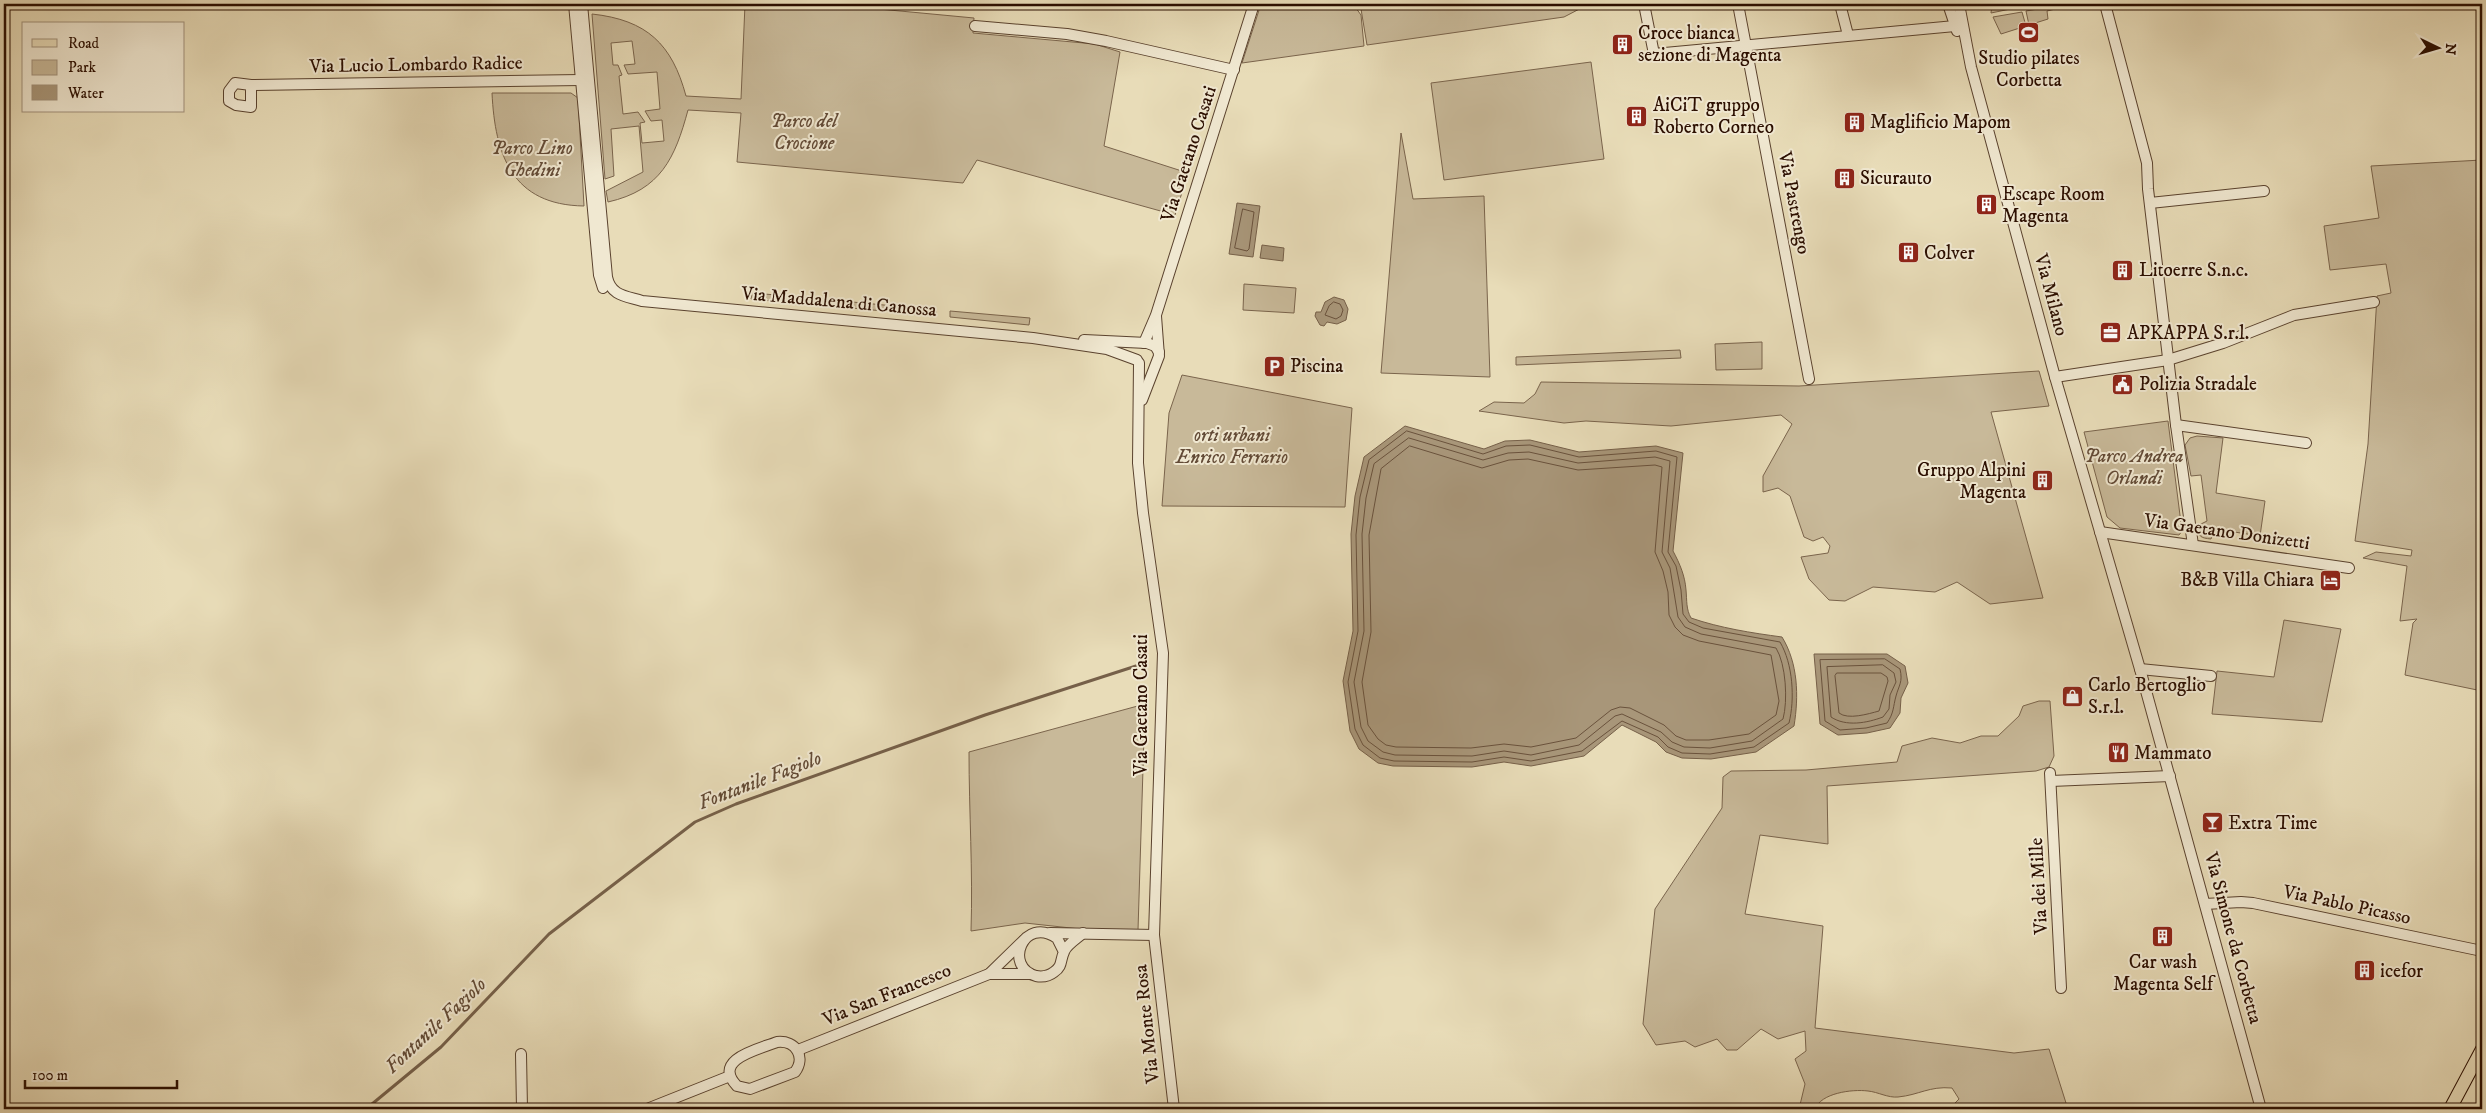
<svg xmlns="http://www.w3.org/2000/svg" width="2486" height="1113" viewBox="0 0 2486 1113" font-family="'IM FELL DW Pica',serif">
	<rect width="100%" height="100%" fill="#e8dcb8"/>
	<filter id="stains"><feTurbulence type="fractalNoise" baseFrequency=".004" numOctaves="4"/><feColorMatrix values="0 0 0 0 .2 0 0 0 0 .09 0 0 0 0 .02 0 0 0 .5 -.17"/></filter>
	<radialGradient id="worn" r=".72"><stop offset=".6" stop-color="#630" stop-opacity="0"/><stop offset="1" stop-color="#630" stop-opacity=".3"/></radialGradient>
	<g fill="#c8b999" stroke="#7a644c" fill-rule="evenodd">
		<path d="M745,4H826L974,18L973,33L1095,44L1120,52L1104,146L1188,173L1175,215L977,160L963,183L737,162L741,113L688,110C675,158 661,190 608,202L606,191L643,172L639,126L611,129L614,176L605,179L592,14C647,20 672,44 686,96L741,99ZM632,41L635,64L624,65L628,74L657,72L660,109L645,111L651,121L662,120L664,141L642,143L640,123L645,122L638,112L623,114L619,76L622,75L618,65H613L611,43Z"/>
		<polygon points="1261,4 1353,4 1361,15 1364,46 1242,63"/>
		<polygon points="1355,4 1589,4 1564,17 1367,45 1361,9"/>
		<polygon points="1992,4 2019,4 2020,7 1991,13"/>
		<polygon points="2067,4 2076,4 2047,11 2048,19 2029,25 2026,11"/>
		<polygon points="2022,12 2026,26 2001,34 1993,17"/>
		<polygon points="1591,62 1604,159 1444,180 1431,83"/>
		<path d="M492,93H571L578,98L584,206C512,205 495,155 492,93Z"/>
		<polygon points="1401,133 1413,199 1484,196 1490,377 1381,373"/>
		<polygon points="2482,160 2482,691 2405,675 2413,623 2417,619 2400,621 2407,566 2363,558 2376,552 2411,556 2412,550 2355,541 2368,444 2377,296 2391,293 2386,264 2330,270 2324,226 2379,218 2371,166"/>
		<polygon points="1244,284 1296,288 1294,313 1243,310"/>
		<polygon points="752,293 825,299 824,306 751,299"/>
		<polygon points="842,301 936,310 936,316 841,307"/>
		<polygon points="950,311 1030,318 1029,325 950,317"/>
		<polygon points="1762,342 1762,369 1716,370 1715,344"/>
		<polygon points="1680,350 1681,358 1516,365 1516,357"/>
		<polygon points="2039,371 2049,406 1991,412 2043,598 1990,604 1957,582 1935,592 1873,587 1845,601 1829,600 1809,579 1801,557 1828,553 1830,546 1823,537 1813,541 1804,537 1790,496 1778,488 1763,492 1763,476 1792,424 1781,415 1671,426 1586,421 1564,423 1479,411 1494,402 1524,403 1535,394 1541,382 1799,386"/>
		<polygon points="1182,375 1352,408 1345,507 1162,506 1169,413"/>
		<polygon points="2168,421 2182,531 2179,535 2120,528 2107,517 2084,432"/>
		<path d="M2197,436L2223,438L2216,493L2265,501L2260,536L2215,529L2211,539C2201,538 2198,537 2197,526L2207,521L2201,475L2191,476L2185,445L2190,438Z"/>
		<polygon points="2284,620 2341,629 2322,722 2212,714 2217,671 2274,677"/>
		<path d="M2039,701H2050L2054,756L2049,767L2036,771L1827,786L1828,844L1760,835L1745,914L1823,926L1815,1028L2014,1053L2049,1049L2066,1103L2063,1109H1949L1959,1099L1952,1088C1929,1086 1919,1095 1898,1097C1888,1098 1878,1092 1868,1091C1852,1089 1821,1093 1815,1109H1799L1805,1084L1795,1059L1806,1051L1805,1031L1778,1039L1761,1029L1737,1050H1727L1717,1039L1695,1047L1685,1041L1656,1045L1643,1024L1655,909L1722,808L1723,777L1731,771L1806,770L1897,762L1902,746L1932,738L1960,743L1981,736H1998L2019,716L2023,706Z"/>
		<path d="M1145,704L1138,930L1080,929L1025,923L971,931C973,871 969,812 969,752Z"/>
	</g>
	<g fill="#a89679" stroke="#766049">
		<polygon points="1237,203 1260,206 1253,257 1229,254"/>
		<polygon points="1262,245 1284,248 1283,261 1260,258"/>
		<polygon points="1334,297 1344,300 1348,309 1346,320 1337,324 1327,322 1324,326 1320,325 1315,316 1316,312 1321,312 1325,302"/>
		<path d="M1405,426L1484,449L1505,441L1530,440L1579,452L1656,446L1683,453L1673,551C1680,564 1685,576 1686,590C1687,601 1686,609 1691,618C1720,628 1752,633 1782,637C1798,663 1799,696 1794,726L1756,752L1711,759L1682,758L1666,752L1656,742L1622,725L1584,756L1531,766L1504,762L1472,767L1393,766L1378,763L1359,749L1350,731L1343,681L1353,631L1351,534L1355,496L1364,457Z"/>
		<polygon points="1814,654 1887,654 1905,666 1908,683 1901,698 1900,713 1890,728 1867,733 1838,735 1820,724"/>
	</g>
	<g fill="none" stroke-linecap="round" stroke-linejoin="round">
		<g stroke="#6a523c" stroke-width="1">
			<polygon points="1243,209 1254,212 1249,249 1247,251 1235,248"/>
			<polygon points="1334,302 1340,304 1343,310 1341,316 1336,319 1325,315 1329,306"/>
			<path d="M1407,431L1483,454L1506,446L1530,445L1579,457L1656,451L1677,457L1668,552L1676,566L1681,590L1683,614L1689,622L1703,628L1780,642C1793,664 1795,699 1789,723L1754,747L1710,754L1682,753L1668,747L1658,737L1622,721L1582,751L1531,761L1504,757L1472,762L1394,761L1380,758L1363,745L1355,729L1348,682L1358,631L1356,535L1360,497L1369,460Z"/>
			<path d="M1409,438L1483,460L1508,453L1529,452L1578,463L1655,457L1670,461L1662,552L1670,568L1678,617L1685,627L1701,634L1776,648C1786,664 1788,701 1783,719L1752,741L1710,748L1684,747L1672,742L1661,732L1622,714L1615,716L1579,745L1531,755L1504,751L1472,756L1395,755L1383,752L1368,741L1361,727L1354,682L1364,631L1362,534L1366,498L1374,464Z"/>
			<polygon points="1410,446 1482,468 1509,460 1528,459 1578,470 1655,465 1662,467 1655,552 1663,571 1668,592 1669,615 1675,627 1683,635 1699,641 1771,655 1779,701 1776,715 1749,734 1709,740 1686,740 1676,736 1664,725 1630,708 1620,707 1611,710 1576,738 1531,747 1504,744 1471,748 1396,747 1386,745 1378,739 1368,725 1362,682 1371,632 1369,535 1381,469"/>
			<path d="M1885,659L1900,669C1903,682 1899,685 1896,696C1893,707 1894,713 1887,723L1866,728L1840,730L1825,721L1820,660Z"/>
			<path d="M1883,665L1894,673L1896,682L1890,695L1889,709L1883,717C1867,723 1846,727 1831,717L1827,667Z"/>
			<path d="M1837,673H1881L1887,677L1888,681L1879,711C1868,714 1848,720 1839,713L1835,676Z"/>
		</g>
		<polyline stroke="#766049" stroke-width="3" points="366,1109 441,1047 549,934 695,822 736,804 985,715 1136,666"/>
		<defs>
			<g id="minor">
				<polyline points="574,4 599,275 603,288"/>
				<path d="M582,4L607,277C611,296 626,296 642,301L1033,338L1107,349L1137,360"/>
				<polyline points="1644,4 1654,54 1955,26"/>
				<polyline points="1738,4 1809,379"/>
				<polyline points="1840,4 1848,35"/>
				<polyline points="1948,4 1957,31"/>
				<polyline points="1959,4 1971,67 2055,377 2140,669 2261,1109"/>
				<polyline points="2105,4 2147,163 2148,189 2176,425 2193,545"/>
				<polyline points="975,26 1067,34 1106,41 1234,70"/>
				<polyline points="251,85 251,107 236,105 229,101 229,91 235,83 251,85 581,80"/>
				<polyline points="2150,203 2264,191"/>
				<polyline points="1084,340 1147,343 1155,346 1159,352"/>
				<polyline points="1144,343 1156,315 1254,4"/>
				<polyline points="1139,363 1138,463 1143,513 1163,653 1154,935 1174,1109"/>
				<polyline points="2055,377 2168,360 2223,343 2294,315 2374,302"/>
				<polyline points="1142,400 1159,356 1156,316"/>
				<polyline points="2176,425 2306,443"/>
				<polyline points="2100,532 2349,568"/>
				<polyline points="2140,669 2211,676"/>
				<polyline points="2050,773 2061,988"/>
				<polyline points="2051,781 2170,776"/>
				<polyline points="2205,904 2241,902 2253,903 2482,951"/>
				<polyline points="1050,933 1154,935"/>
				<path d="M1064,952L1057,938C1023,915 1003,967 1036,976C1042,977 1049,976 1054,972C1063,966 1060,960 1064,952C1066,945 1078,938 1083,933"/>
				<polyline points="989,974 1030,974"/>
				<path d="M777,1042C796,1040 806,1057 795,1072L750,1089L737,1086C711,1059 760,1049 777,1042Z"/>
				<polyline points="798,1050 989,974 1024,940"/>
				<polyline points="2480,1052 2482,1071"/>
				<polyline points="521,1054 522,1109"/>
				<polyline points="647,1109 730,1076"/>
			</g>
			<polyline id="major" points="2450,1109 2482,1049"/>
		</defs>
		<use href="#minor" stroke="#5a422e" stroke-width="12"/>
		<use href="#major" stroke="#2b0e00" stroke-width="14"/>
		<use href="#minor" stroke="#f0e8d1" stroke-width="10"/>
		<use href="#major" stroke="#e8dcb8" stroke-width="12"/>
	</g>
	<defs>
		<symbol id="stadium-square" viewBox="-11 -11 22 22"><rect x="-9" y="-9" width="18" height="18" rx="4" fill="#8f2418" stroke="#f0e8d1"/><path d="M0-5a6.5 5 0 1 0 0 10a6.5 5 0 1 0 0-10ZM-3.5-1.8h7v3.6h-7Z" fill="#fff"/></symbol>
		<symbol id="building-square" viewBox="-11 -11 22 22"><rect x="-9" y="-9" width="18" height="18" rx="4" fill="#8f2418" stroke="#f0e8d1"/><path d="M-4-6H4V6H1V3H-1V6H-4ZM-2.5-4.3h1.7v1.8h-1.7ZM.8-4.3h1.7v1.8H.8ZM-2.5-1h1.7V.8h-1.7ZM.8-1h1.7V.8H.8Z" fill="#fff"/></symbol>
		<symbol id="office-square" viewBox="-11 -11 22 22"><rect x="-9" y="-9" width="18" height="18" rx="4" fill="#8f2418" stroke="#f0e8d1"/><path d="M-6-3h4V-5.5h4V-3h4V5H-6ZM-1-4.5V-3h2v-1.5ZM-6 0V1H6V0Z" fill="#fff"/></symbol>
		<symbol id="parking-square" viewBox="-11 -11 22 22"><rect x="-9" y="-9" width="18" height="18" rx="4" fill="#8f2418" stroke="#f0e8d1"/><path d="M-3.5-5.5H1a3.5 3.5 0 0 1 0 7H-1V5.5H-3.5ZM-1-3.4V-.6H.8a1.4 1.4 0 0 0 0-2.8Z" fill="#fff"/></symbol>
		<symbol id="civic-square" viewBox="-11 -11 22 22"><rect x="-9" y="-9" width="18" height="18" rx="4" fill="#8f2418" stroke="#f0e8d1"/><path d="M-.6-6.5H3V-4.5H.6V-3L4-1V1h2V6H-6V1h2V-1L-.6-3ZM-1.2 2.5V6h2.4V2.5Z" fill="#fff"/></symbol>
		<symbol id="hotel-square" viewBox="-11 -11 22 22"><rect x="-9" y="-9" width="18" height="18" rx="4" fill="#8f2418" stroke="#f0e8d1"/><path d="M-6-4.5h1.5V1H6V5H4.5V3h-9V5H-6ZM-4 0a1.8 1.8 0 1 1 3.6 0ZM.5 0V-2.5h3Q6-2.5 6 0Z" fill="#fff"/></symbol>
		<symbol id="shop-square" viewBox="-11 -11 22 22"><rect x="-9" y="-9" width="18" height="18" rx="4" fill="#8f2418" stroke="#f0e8d1"/><path d="M-5-2.5h2.3a2.7 3.5 0 0 1 5.4 0H5L5.5 6h-11ZM-1.5-2.5h3a1.5 2.3 0 0 0-3 0Z" fill="#fff"/></symbol>
		<symbol id="restaurant-square" viewBox="-11 -11 22 22"><rect x="-9" y="-9" width="18" height="18" rx="4" fill="#8f2418" stroke="#f0e8d1"/><path d="M-5-6h1v4h1v-4h1v4h1v-4h1v5L-1.5 .5V6h-2V.5L-5-1ZM5-6V6H3V1.5H1.5Q1.5-4 5-6Z" fill="#fff"/></symbol>
		<symbol id="bar-square" viewBox="-11 -11 22 22"><rect x="-9" y="-9" width="18" height="18" rx="4" fill="#8f2418" stroke="#f0e8d1"/><path d="M-6-5H6L.8 .8V4.5H3.5V6h-7V4.5H-.8V.8Z" fill="#fff"/></symbol>
	</defs>
	<g fill-rule="evenodd">
		<use href="#stadium-square" x="2016" y="20" width="25" height="25"/>
		<use href="#building-square" x="1610" y="32" width="25" height="25"/>
		<use href="#building-square" x="1624" y="104" width="25" height="25"/>
		<use href="#building-square" x="1842" y="110" width="25" height="25"/>
		<use href="#building-square" x="1832" y="166" width="25" height="25"/>
		<use href="#building-square" x="1974" y="192" width="25" height="25"/>
		<use href="#building-square" x="1896" y="240" width="25" height="25"/>
		<use href="#building-square" x="2110" y="258" width="25" height="25"/>
		<use href="#office-square" x="2098" y="320" width="25" height="25"/>
		<use href="#parking-square" x="1262" y="354" width="25" height="25"/>
		<use href="#civic-square" x="2110" y="372" width="25" height="25"/>
		<use href="#building-square" x="2030" y="468" width="25" height="25"/>
		<use href="#hotel-square" x="2318" y="568" width="25" height="25"/>
		<use href="#shop-square" x="2060" y="684" width="25" height="25"/>
		<use href="#restaurant-square" x="2106" y="740" width="25" height="25"/>
		<use href="#bar-square" x="2200" y="810" width="25" height="25"/>
		<use href="#building-square" x="2150" y="924" width="25" height="25"/>
		<use href="#building-square" x="2352" y="958" width="25" height="25"/>
	</g>
	<g text-anchor="middle" dominant-baseline="central" stroke-width="4" stroke-linejoin="round" paint-order="stroke">
		<g font-size="19" fill="#2b0e00" stroke="#f0e8d1" text-anchor="start">
			<text x="1638" y="33">Croce bianca<tspan x="1638" dy="22">sezione di Magenta</tspan></text>
			<text x="2029" y="58" text-anchor="middle">Studio pilates<tspan x="2029" dy="22">Corbetta</tspan></text>
			<text x="1653" y="105">AiCiT gruppo<tspan x="1653" dy="22">Roberto Corneo</tspan></text>
			<text x="1870" y="122">Maglificio Mapom</text>
			<text x="1860" y="178">Sicurauto</text>
			<text x="2002" y="194">Escape Room<tspan x="2002" dy="22">Magenta</tspan></text>
			<text x="1924" y="253">Colver</text>
			<text x="2139" y="270">Litoerre S.n.c.</text>
			<text x="2127" y="333">APKAPPA S.r.l.</text>
			<text x="1290" y="366">Piscina</text>
			<text x="2139" y="384">Polizia Stradale</text>
			<text x="2026" y="470" text-anchor="end">Gruppo Alpini<tspan x="2026" dy="22">Magenta</tspan></text>
			<text x="2314" y="580" text-anchor="end">B&amp;B Villa Chiara</text>
			<text x="2088" y="685">Carlo Bertoglio<tspan x="2088" dy="22">S.r.l.</tspan></text>
			<text x="2134" y="753">Mammato</text>
			<text x="2228" y="823">Extra Time</text>
			<text x="2163" y="962" text-anchor="middle">Car wash<tspan x="2163" dy="22">Magenta Self</tspan></text>
			<text x="2380" y="971">icefor</text>
		</g>
		<g font-size="19" fill="#2b0e00" stroke="#f0e8d1">
			<text transform="translate(416 65) rotate(-1)">Via Lucio Lombardo Radice</text>
			<text transform="translate(1189 154) rotate(-72)">Via Gaetano Casati</text>
			<text transform="translate(1794 203) rotate(79)">Via Pastrengo</text>
			<text transform="translate(2051 295) rotate(75)">Via Milano</text>
			<text transform="translate(839 302) rotate(5)">Via Maddalena di Canossa</text>
			<text transform="translate(2227 532) rotate(8)">Via Gaetano Donizetti</text>
			<text transform="translate(1141 705) rotate(-90)">Via Gaetano Casati</text>
			<text transform="translate(2039 886) rotate(-93)">Via dei Mille</text>
			<text transform="translate(2347 905) rotate(12)">Via Pablo Picasso</text>
			<text transform="translate(2233 938) rotate(75)">Via Simone da Corbetta</text>
			<text transform="translate(887 995) rotate(-22)">Via San Francesco</text>
			<text transform="translate(1147 1024) rotate(-96)">Via Monte Rosa</text>
		</g>
		<g font-size="19" font-style="italic" fill="#624a36" stroke="#f0e8d1">
			<text x="804" y="121">Parco del<tspan x="804" dy="22">Crocione</tspan></text>
			<text x="532" y="148">Parco Lino<tspan x="532" dy="22">Ghedini</tspan></text>
			<text x="1232" y="435">orti urbani<tspan x="1232" dy="22">Enrico Ferrario</tspan></text>
			<text x="2134" y="456">Parco Andrea<tspan x="2134" dy="22">Orlandi</tspan></text>
		</g>
		<g font-size="20" font-style="italic" fill="#634b36" stroke="#f0e8d1">
			<text transform="translate(760 781) rotate(-21)">Fontanile Fagiolo</text>
			<text transform="translate(436 1026) rotate(-43)">Fontanile Fagiolo</text>
		</g>
	</g>
	<rect width="2486" height="1113" fill="none" stroke="#e8dcb8" stroke-width="20"/>
	<rect x="5" y="5" width="2476" height="1103" fill="none" stroke="#2b0e00" stroke-width="2.5"/>
	<rect x="10" y="10" width="2466" height="1093" fill="none" stroke="#2b0e00"/>
	<rect x="22" y="22" width="162" height="90" fill="#f0e8d1" stroke="#a1917d"/>
	<rect x="32" y="39" width="25" height="8" fill="#e8dcb8" stroke="#a1917d"/>
	<text x="68" y="48" font-size="15" fill="#2b0e00">Road</text>
	<rect x="32" y="60" width="25" height="15" fill="#c8b999" stroke="#a1917d"/>
	<text x="68" y="72" font-size="15" fill="#2b0e00">Park</text>
	<rect x="32" y="85" width="25" height="15" fill="#a89679" stroke="#a1917d"/>
	<text x="68" y="98" font-size="15" fill="#2b0e00">Water</text>
	<g transform="translate(2438 48) rotate(95)" stroke="#f0e8d1" stroke-width="4" paint-order="stroke">
	<path d="M0-4L9 19L0 12L-9 19Z" fill="#2b0e00"/>
	<text y="-8" font-size="14" font-weight="bold" text-anchor="middle" fill="#2b0e00">N</text>
	</g>
	<path d="M25 1080v8h152v-8" fill="none" stroke="#2b0e00" stroke-width="2.5"/>
	<text x="32" y="1080" font-size="15" fill="#2b0e00" stroke="#f0e8d1" stroke-width="4" paint-order="stroke">100 m</text>
	<rect width="100%" height="100%" filter="url(#stains)"/>
	<rect width="100%" height="100%" fill="url(#worn)"/>
</svg>
